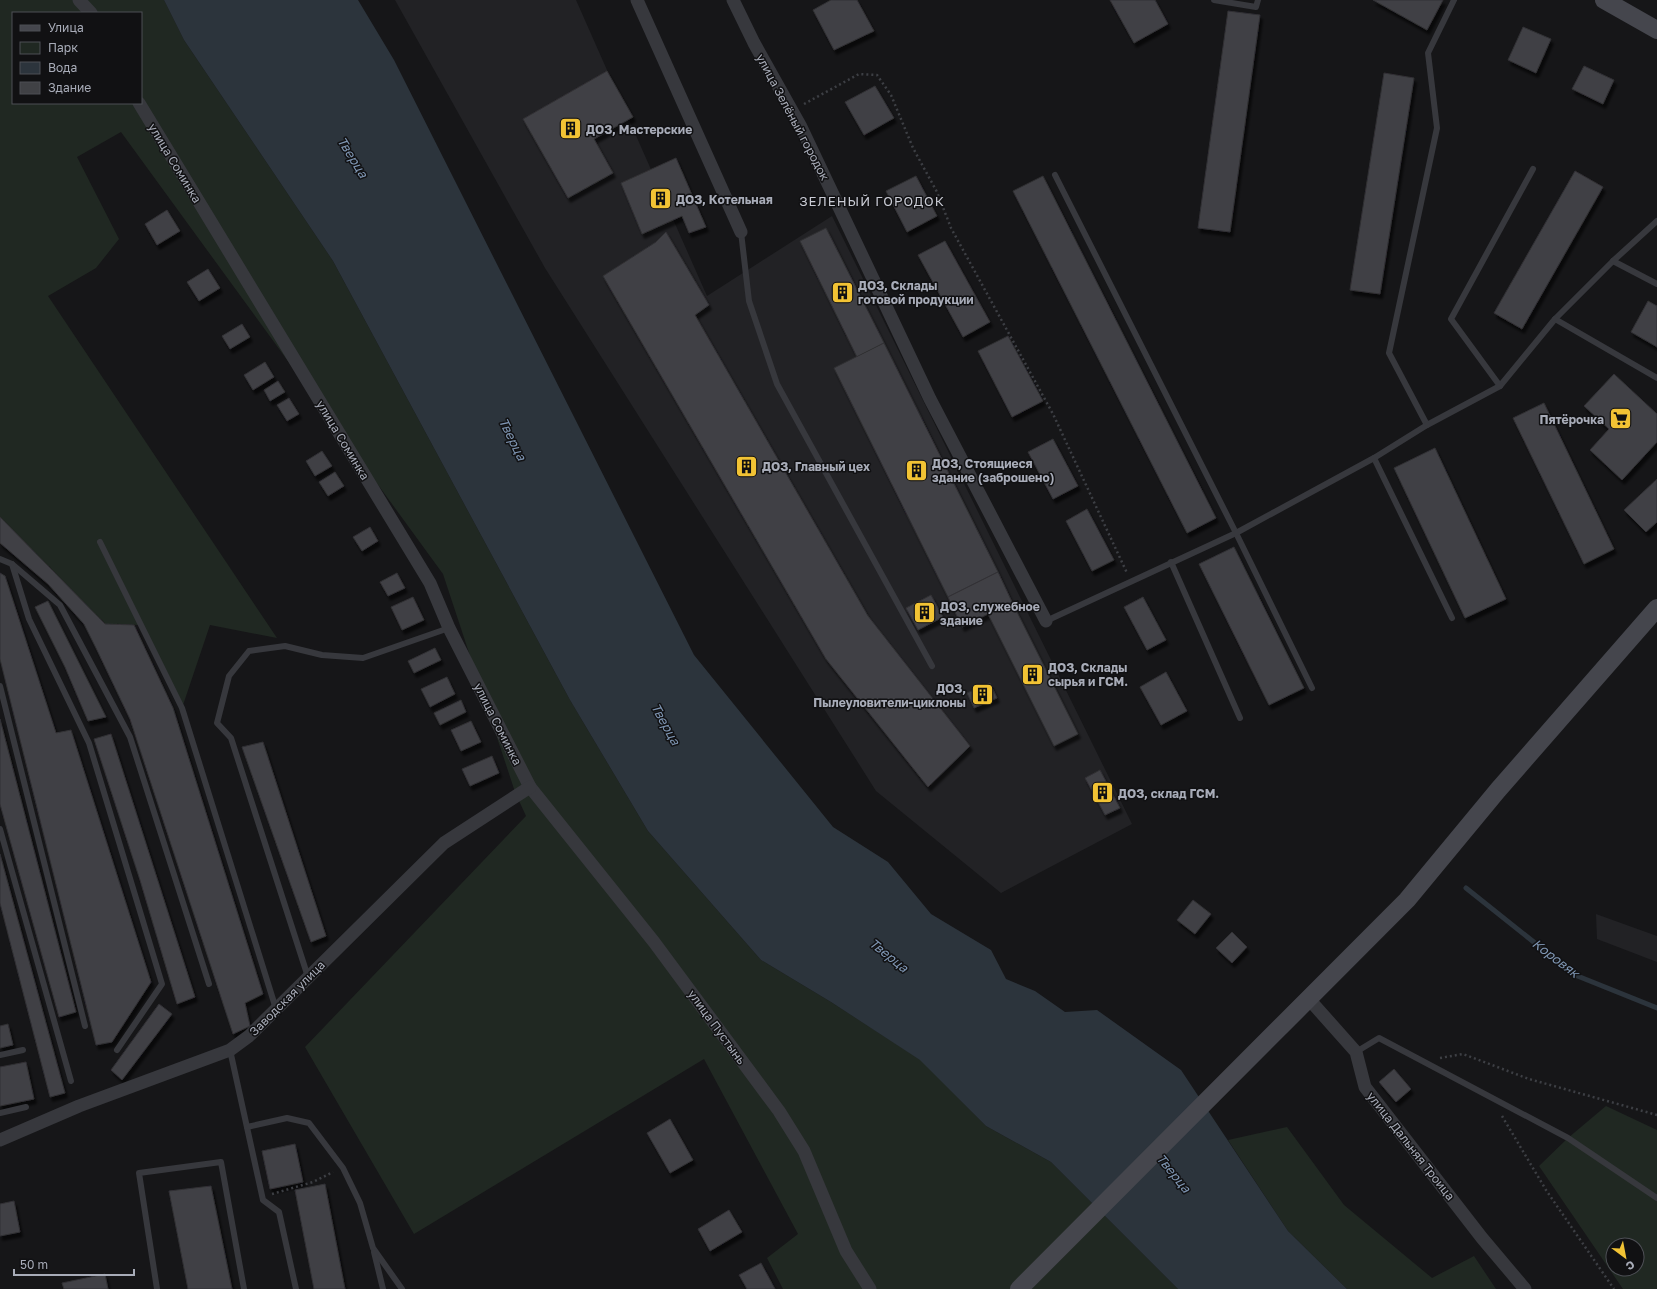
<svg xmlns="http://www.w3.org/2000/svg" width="1657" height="1289" viewBox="0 0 1657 1289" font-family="'Golos Text',sans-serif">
	<defs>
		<filter id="shadow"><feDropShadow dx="2.5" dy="4.5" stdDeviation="1" flood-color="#0009"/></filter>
	</defs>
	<rect width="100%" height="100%" fill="#161618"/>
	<g fill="#222225">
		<polygon points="395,0 576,0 707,296 832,216 1132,824 1001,893 876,791 545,268"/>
		<polygon points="1596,914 1657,936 1657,962 1597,939"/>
	</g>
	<g fill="#202822" fill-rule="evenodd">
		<path d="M0,0H164L184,40L333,261L570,700L648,831L761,960L831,1002L921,1060L986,1126L1051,1162L1178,1289H783L767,1258L798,1234L704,1059L414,1234L305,1047L526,816L515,792L443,574L121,132L77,157L119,239L96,268L48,296L277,638L210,625L182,708L141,625L105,624L0,517ZM13,13H141V103H13Z"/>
		<path d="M1606,1106L1657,1130V1289H1623L1539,1166L1568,1138ZM1613,1245H1637V1269H1613Z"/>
		<polygon points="1287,1127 1344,1205 1432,1278 1474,1256 1496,1289 1347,1289 1288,1231 1228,1140"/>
	</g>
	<polygon fill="#2c343c" points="164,0 358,0 394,60 694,655 833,827 888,862 931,914 991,950 1006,979 1035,991 1065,1012 1097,1010 1181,1070 1288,1231 1347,1289 1178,1289 1051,1162 986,1126 920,1060 831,1002 761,960 648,831 570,700 333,261 184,40"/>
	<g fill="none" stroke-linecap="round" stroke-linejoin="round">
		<polyline stroke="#2c343c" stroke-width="5" points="1466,888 1575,975 1657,1008"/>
	</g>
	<g fill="#404145" stroke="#313034" filter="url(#shadow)">
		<polygon points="831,0 857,0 874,31 834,50 813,10"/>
		<polygon points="1110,0 1155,0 1168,24 1134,43"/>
		<polygon points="1373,0 1443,0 1427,30"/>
		<polygon points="1228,11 1260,15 1230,232 1198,228"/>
		<polygon points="1523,27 1551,39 1536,73 1508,60"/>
		<polygon points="1584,66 1614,80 1603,104 1572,89"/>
		<polygon points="607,71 633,117 594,139 613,173 568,198 523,119"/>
		<polygon points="1384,73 1414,78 1380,294 1350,290"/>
		<polygon points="875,86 894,118 864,135 845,102"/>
		<polygon points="676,158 706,227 689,233 682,216 642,234 621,183"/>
		<polygon points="1575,171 1603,187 1522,329 1494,313"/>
		<polygon points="916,176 937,216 907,232 886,191"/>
		<polygon points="1043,176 1216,518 1187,533 1013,191"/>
		<polygon points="167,210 180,231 157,245 145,224"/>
		<polygon points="826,228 884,343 857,357 800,241"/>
		<polygon points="666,232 709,305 695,315 868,616 970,746 928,787 826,659 603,276 656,242"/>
		<polygon points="945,241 990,322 963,337 918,255"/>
		<polygon points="208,269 220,288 199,301 187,282"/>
		<polygon points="1648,301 1657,306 1657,347 1631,332"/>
		<polygon points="242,324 250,337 230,349 222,336"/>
		<polygon points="1008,336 1043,401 1012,417 978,351"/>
		<polygon points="884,343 998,572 948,597 834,368"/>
		<polygon points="265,362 274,377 253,390 244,375"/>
		<polygon points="1614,374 1657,414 1657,442 1622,480 1590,450 1609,429 1584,406"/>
		<polygon points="278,381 285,392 270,401 264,390"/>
		<polygon points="289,398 299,414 287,421 277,405"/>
		<polygon points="1544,403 1614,549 1584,564 1513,418"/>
		<polygon points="1053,439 1078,486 1053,499 1028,452"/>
		<polygon points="1435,448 1506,599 1465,618 1394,468"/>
		<polygon points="322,451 332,466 315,476 306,461"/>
		<polygon points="335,472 344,486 328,496 319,482"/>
		<polygon points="1657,479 1657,522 1646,532 1624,510"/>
		<polygon points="1087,509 1114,560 1092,571 1066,521"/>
		<polygon points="0,517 105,624 134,625 173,708 263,994 245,1003 250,1026 233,1034 130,719 96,648 84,624 48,584 0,543"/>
		<polygon points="370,527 378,541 362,551 353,537"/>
		<polygon points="1234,547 1304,688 1269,705 1199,564"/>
		<polygon points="998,572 1012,602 962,627 948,597"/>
		<polygon points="0,573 5,576 56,733 71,730 151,982 112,1042 96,1045 0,659"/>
		<polygon points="397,573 405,588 388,596 380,582"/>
		<polygon points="931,595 943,617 918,630 906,608"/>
		<polygon points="413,597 424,620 402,630 391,607"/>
		<polygon points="1143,597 1166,640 1147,650 1124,607"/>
		<polygon points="48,601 106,717 88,721 65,667 35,607"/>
		<polygon points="1012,602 1078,734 1054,746 988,614"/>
		<polygon points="435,648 441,660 414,673 408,661"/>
		<polygon points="1166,672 1187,711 1161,725 1140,687"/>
		<polygon points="447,677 455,694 430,707 421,689"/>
		<polygon points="990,683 997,698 974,708 967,693"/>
		<polygon points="461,700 466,712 440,725 434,713"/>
		<polygon points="0,719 76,1012 59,1017 0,804"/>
		<polygon points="471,721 481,742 461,751 451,730"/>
		<polygon points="111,734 195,997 177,1004 140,880 94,739"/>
		<polygon points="263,742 326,936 311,942 242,747"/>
		<polygon points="492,756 499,773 470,786 462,769"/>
		<polygon points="1100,770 1120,808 1105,815 1085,778"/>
		<polygon points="0,854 65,1093 50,1097 0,903"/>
		<polygon points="1193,900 1211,914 1195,934 1177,920"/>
		<polygon points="1232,932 1247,947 1232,963 1216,948"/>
		<polygon points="159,1004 172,1014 122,1080 111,1070"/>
		<polygon points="8,1024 13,1045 0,1048 0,1026"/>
		<polygon points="26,1062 34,1099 0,1106 0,1067"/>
		<polygon points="1394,1069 1411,1089 1396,1102 1379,1082"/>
		<polygon points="670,1119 693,1160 670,1173 647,1133"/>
		<polygon points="295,1144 303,1182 270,1189 262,1151"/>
		<polygon points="325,1184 345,1289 314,1289 295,1190"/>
		<polygon points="211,1186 232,1289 188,1289 169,1191"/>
		<polygon points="14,1201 20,1232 0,1236 0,1204"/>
		<polygon points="729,1210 742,1232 710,1251 698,1229"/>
		<polygon points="761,1263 775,1289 747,1289 739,1275"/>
		<polygon points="105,1274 108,1289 64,1289 62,1283"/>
	</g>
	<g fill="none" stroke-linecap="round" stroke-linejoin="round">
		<g stroke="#3d3f44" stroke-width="2.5" stroke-dasharray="2 3" stroke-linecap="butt">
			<polyline points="804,104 859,74 877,75 891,95 913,148 937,192 951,228 1053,414 1127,573"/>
			<polyline points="1440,1058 1463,1054 1529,1079 1657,1115"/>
			<polyline points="1502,1116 1546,1190 1614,1289"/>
			<polyline points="272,1194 313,1182 333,1172"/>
		</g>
		<g stroke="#37383d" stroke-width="6">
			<polyline points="1214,0 1256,7 1258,0"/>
			<polyline points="1454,0 1428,53 1437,128 1389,353 1427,425 1500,386 1555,319 1613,261 1657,221"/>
			<polyline points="1055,175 1236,533 1312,688"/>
			<polyline points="741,232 749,301 777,384 932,666"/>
			<polyline points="1613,261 1657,284"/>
			<polyline points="1555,319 1657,378"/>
			<polyline points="1500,386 1451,319 1533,169"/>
			<polyline points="1374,458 1452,618"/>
			<polyline points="100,542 182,708 276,1009"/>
			<polyline points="0,559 12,564 60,605 130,737 209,984"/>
			<polyline points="1171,562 1240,718"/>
			<polyline points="12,564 29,619 89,743 162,984 117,1050"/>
			<polyline points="1046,621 1236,533 1374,458 1427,425"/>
			<polyline points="0,686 85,1026"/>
			<polyline points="0,829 71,1081"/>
			<polyline points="308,977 231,738 217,723 229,676 249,651 285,646 322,655 363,658 449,628"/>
			<polyline points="230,1050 263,1200 279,1212 296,1289"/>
			<polyline points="1356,1052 1379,1038 1568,1138 1657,1198"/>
			<polyline points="0,1055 23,1050"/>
			<polyline points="0,1113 26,1107"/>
			<polyline points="247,1127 287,1118 309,1123 343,1168 360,1203 373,1248 402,1289"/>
			<polyline points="374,1252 383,1289"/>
			<polyline points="157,1289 139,1173 221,1162 244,1289"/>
		</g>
		<g stroke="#37383d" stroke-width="13">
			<polyline points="79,0 91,13"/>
			<polyline points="637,0 741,232"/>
			<polyline points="733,0 754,43 801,127 930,399 1046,621"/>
			<polyline points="139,103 430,583 449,628 530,787 654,942 779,1111 804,1151 846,1251 870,1289"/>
			<polyline points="1308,998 1356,1052 1365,1087 1482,1238 1525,1289"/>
			<polyline points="0,1140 79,1106 230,1050 249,1036 444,843 530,787"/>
		</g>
		<g stroke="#45464d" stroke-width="18">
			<polyline points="1604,0 1657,30"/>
			<polyline points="1019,1289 1407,900 1498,790 1657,608"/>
		</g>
	</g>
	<defs>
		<symbol id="building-square" viewBox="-11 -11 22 22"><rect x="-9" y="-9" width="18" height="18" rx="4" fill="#f2c334" stroke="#111113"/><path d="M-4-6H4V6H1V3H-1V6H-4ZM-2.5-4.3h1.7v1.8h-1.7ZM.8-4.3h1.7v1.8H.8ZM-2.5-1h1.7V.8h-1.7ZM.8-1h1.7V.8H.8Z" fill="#111"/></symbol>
		<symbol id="supermarket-square" viewBox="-11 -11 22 22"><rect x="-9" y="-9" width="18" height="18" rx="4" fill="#f2c334" stroke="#111113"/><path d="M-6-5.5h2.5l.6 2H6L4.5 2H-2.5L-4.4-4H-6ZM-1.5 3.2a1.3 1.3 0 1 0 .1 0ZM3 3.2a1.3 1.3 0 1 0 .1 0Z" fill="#111"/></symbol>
	</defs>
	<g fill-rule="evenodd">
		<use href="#building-square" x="558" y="116" width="25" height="25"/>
		<use href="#building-square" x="648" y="186" width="25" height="25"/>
		<use href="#building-square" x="830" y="280" width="25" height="25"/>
		<use href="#supermarket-square" x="1608" y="406" width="25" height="25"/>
		<use href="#building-square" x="734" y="454" width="25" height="25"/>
		<use href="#building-square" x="904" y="458" width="25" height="25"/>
		<use href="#building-square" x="912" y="600" width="25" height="25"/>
		<use href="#building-square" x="1020" y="662" width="25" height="25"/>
		<use href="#building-square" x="970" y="682" width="25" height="25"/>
		<use href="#building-square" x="1090" y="780" width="25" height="25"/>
	</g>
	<g text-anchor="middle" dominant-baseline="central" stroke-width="3" stroke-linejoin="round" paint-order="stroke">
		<g font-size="12" fill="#a8acb8" stroke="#111113">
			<text transform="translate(793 117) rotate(62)">улица Зелёный городок</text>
			<text transform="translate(175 163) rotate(59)">улица Соминка</text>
			<text transform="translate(343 440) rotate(59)">улица Соминка</text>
			<text transform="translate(498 724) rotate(63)">улица Соминка</text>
			<text transform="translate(287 998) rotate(-45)">Заводская улица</text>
			<text transform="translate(717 1027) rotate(54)">улица Пустынь</text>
			<text transform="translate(1411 1146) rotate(52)">улица Дальняя Троица</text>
		</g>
		<g font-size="12" font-weight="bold" fill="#a8acb8" stroke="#111113" text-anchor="start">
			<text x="586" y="129">ДОЗ, Мастерские</text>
			<text x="676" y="199">ДОЗ, Котельная</text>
			<text x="858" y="285">ДОЗ, Склады<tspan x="858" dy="14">готовой продукции</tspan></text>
			<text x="1604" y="419" text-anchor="end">Пятёрочка</text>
			<text x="932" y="463">ДОЗ, Стоящиеся<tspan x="932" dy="14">здание (заброшено)</tspan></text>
			<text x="762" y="466">ДОЗ, Главный цех</text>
			<text x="940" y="606">ДОЗ, служебное<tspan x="940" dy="14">здание</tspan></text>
			<text x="1048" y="667">ДОЗ, Склады<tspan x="1048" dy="14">сырья и ГСМ.</tspan></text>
			<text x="966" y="688" text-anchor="end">ДОЗ,<tspan x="966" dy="14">Пылеуловители-циклоны</tspan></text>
			<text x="1118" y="793">ДОЗ, склад ГСМ.</text>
		</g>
		<g font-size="13" font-style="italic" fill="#7f96b3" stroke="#111113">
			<text transform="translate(353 157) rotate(58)">Тверца</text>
			<text transform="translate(513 439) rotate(64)">Тверца</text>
			<text transform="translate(666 724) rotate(61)">Тверца</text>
			<text transform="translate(889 955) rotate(39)">Тверца</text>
			<text transform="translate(1556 958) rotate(37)">Коровяк</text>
			<text transform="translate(1174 1173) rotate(51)">Тверца</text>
		</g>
		<g font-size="13" letter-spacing="1" fill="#c9cbd4" stroke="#111113">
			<text x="872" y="201">ЗЕЛЕНЫЙ ГОРОДОК</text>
		</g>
	</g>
	<rect x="12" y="12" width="130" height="92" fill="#111113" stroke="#4d4f55"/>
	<rect x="20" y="25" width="20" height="6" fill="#45464d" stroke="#4d4f55"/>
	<text x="48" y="32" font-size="12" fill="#a8acb8">Улица</text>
	<rect x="20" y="42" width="20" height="12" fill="#202822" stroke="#4d4f55"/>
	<text x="48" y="52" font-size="12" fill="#a8acb8">Парк</text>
	<rect x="20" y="62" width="20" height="12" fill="#2c343c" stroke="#4d4f55"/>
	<text x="48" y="72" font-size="12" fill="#a8acb8">Вода</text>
	<rect x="20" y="82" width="20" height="12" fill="#404145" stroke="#4d4f55"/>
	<text x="48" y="92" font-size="12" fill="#a8acb8">Здание</text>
	<g transform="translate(1625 1257) rotate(148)"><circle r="19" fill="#111113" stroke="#4d4f55"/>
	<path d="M0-3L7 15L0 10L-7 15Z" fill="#f2c334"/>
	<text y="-6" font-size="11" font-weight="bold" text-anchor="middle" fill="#a8acb8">С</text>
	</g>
	<path d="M14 1269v6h120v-6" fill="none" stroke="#a8acb8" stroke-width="2"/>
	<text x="20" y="1269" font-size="12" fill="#a8acb8" stroke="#111113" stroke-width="3" paint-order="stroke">50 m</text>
</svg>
